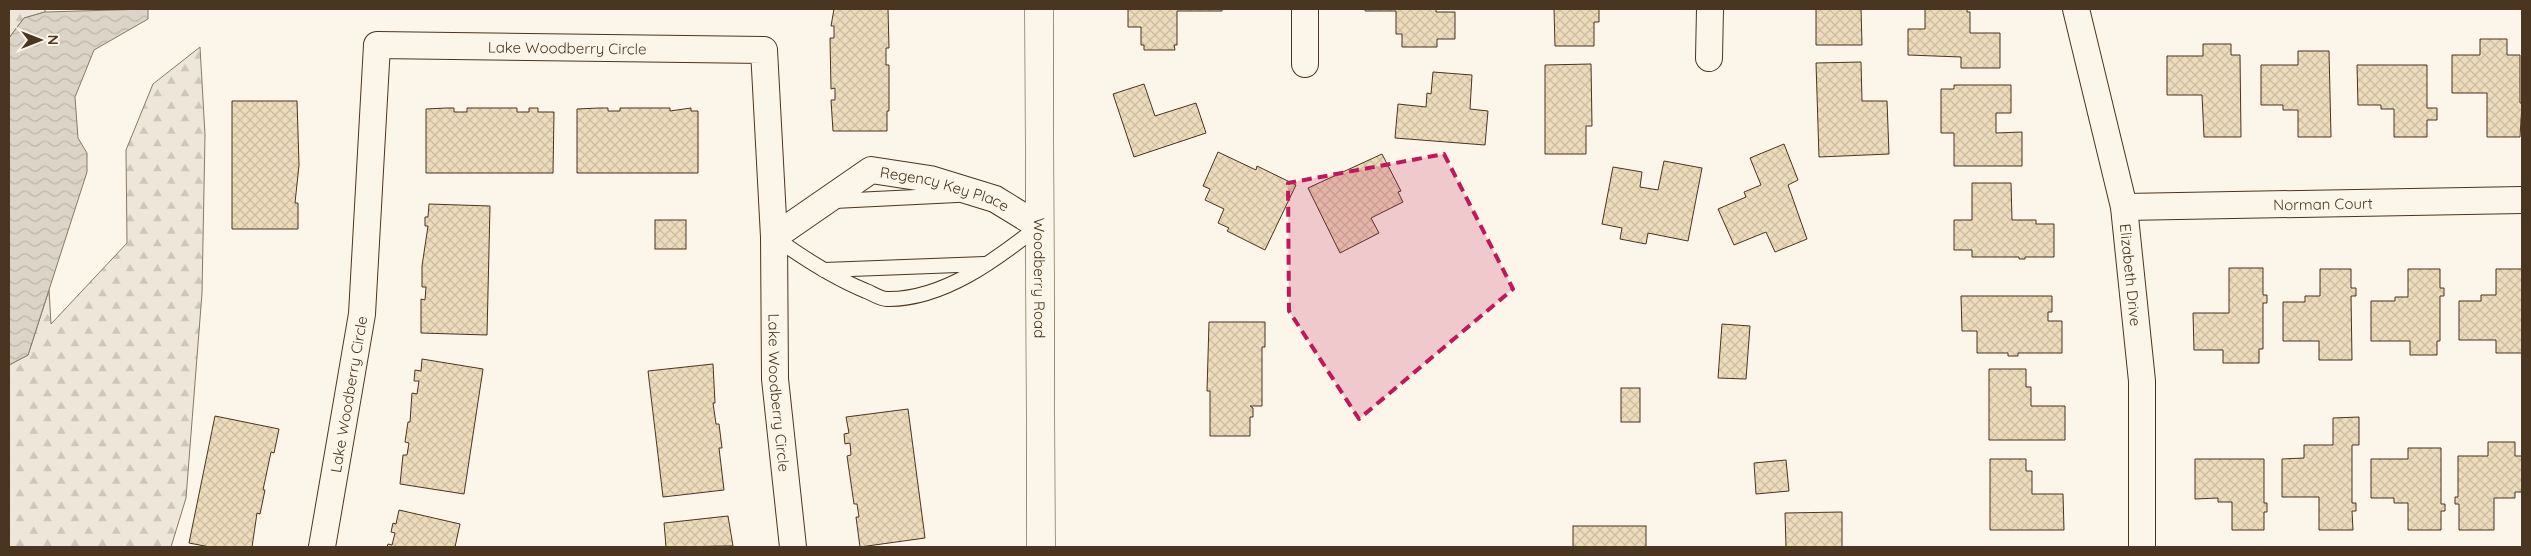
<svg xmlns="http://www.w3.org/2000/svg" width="2531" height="556" viewBox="0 0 2531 556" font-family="Quicksand,sans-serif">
	<defs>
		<pattern id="forest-firs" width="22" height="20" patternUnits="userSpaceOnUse" patternTransform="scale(1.25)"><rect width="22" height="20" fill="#ede6d9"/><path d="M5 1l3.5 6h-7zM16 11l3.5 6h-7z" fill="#cdc6ba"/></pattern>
		<pattern id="water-waves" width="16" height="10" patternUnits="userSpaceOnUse" patternTransform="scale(1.25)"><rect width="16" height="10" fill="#dcd4c6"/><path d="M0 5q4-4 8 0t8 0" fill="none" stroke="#beb7aa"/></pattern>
		<pattern id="building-cross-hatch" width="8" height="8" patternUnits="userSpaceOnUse" patternTransform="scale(1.25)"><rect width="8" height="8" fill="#ecdcbc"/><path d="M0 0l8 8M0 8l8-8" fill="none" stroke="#ccbda1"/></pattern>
	</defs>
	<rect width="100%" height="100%" fill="#fbf6e9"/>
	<g fill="url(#forest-firs)" stroke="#887966">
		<polygon points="9,9 45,9 45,12 24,18 9,38"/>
		<polygon points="200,47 205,135 202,293 186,498 171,547 9,547 9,365 28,355 49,290 51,324 127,243 126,150 153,84"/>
	</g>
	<polygon fill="url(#water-waves)" stroke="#887966" points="148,9 148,19 94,50 75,97 78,138 87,153 87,172 28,355 9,365 9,38 24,18 45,12"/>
	<g fill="url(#building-cross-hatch)" stroke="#4a3520">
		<polygon points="834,9 888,9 889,48 886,48 886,65 889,65 889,111 887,111 887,131 833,131 831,100 835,100 835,88 831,89 830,38 834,38 834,26 831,26"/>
		<polygon points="1128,9 1222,9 1222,11 1177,11 1177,45 1174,45 1175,50 1144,50 1144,45 1141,45 1141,27 1128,27"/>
		<polygon points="1365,9 1436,9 1436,12 1455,12 1455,39 1437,39 1437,47 1402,47 1402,34 1396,34 1396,11 1365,11"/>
		<polygon points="1554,9 1626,9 1599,9 1599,22 1594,22 1594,46 1555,46"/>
		<polygon points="1816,9 1861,9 1862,45 1816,45"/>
		<polygon points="1925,9 1967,9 1967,12 1970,12 1970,33 2000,33 2000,68 1961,68 1961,57 1908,55 1908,29 1925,29"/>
		<polygon points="2480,39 2507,39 2507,55 2520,55 2520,103 2522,103 2520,137 2487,137 2487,93 2452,93 2452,55 2480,55"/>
		<polygon points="2203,44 2231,44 2231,55 2240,55 2241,137 2204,137 2202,95 2167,95 2167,56 2203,56"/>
		<polygon points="2298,51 2329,51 2331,137 2298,137 2298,110 2283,110 2283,105 2261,105 2261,65 2298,65"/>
		<polygon points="1861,62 1862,101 1887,101 1889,154 1819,157 1816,63"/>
		<polygon points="1591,64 1592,126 1586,126 1586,154 1545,154 1545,65"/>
		<polygon points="2357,65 2427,65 2427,108 2437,108 2437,120 2427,120 2427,137 2394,137 2394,109 2381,109 2381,105 2358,105"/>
		<polygon points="1433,72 1472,75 1470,109 1488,111 1485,145 1395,138 1398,104 1426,107 1427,93 1431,94"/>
		<polygon points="1144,84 1155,116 1196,103 1206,133 1134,157 1113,94"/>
		<polygon points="1954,85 2011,85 2011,113 1996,113 1996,133 2022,132 2022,166 1954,166 1954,133 1941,133 1941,89 1954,89"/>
		<polygon points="232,101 297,101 299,165 295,203 298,203 298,229 232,229"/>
		<polygon points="446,108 454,108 454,112 467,112 467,108 517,108 517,112 529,112 529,108 538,108 538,112 554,112 553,173 426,173 426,109"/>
		<polygon points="599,108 608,108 608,111 620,111 620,108 670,108 670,111 691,108 691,111 698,111 698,173 577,173 577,109"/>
		<polygon points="1784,144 1798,180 1788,185 1807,239 1775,252 1766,232 1734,245 1718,209 1746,197 1744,192 1761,185 1750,158"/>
		<polygon points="1218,152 1256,170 1257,166 1296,185 1265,250 1227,231 1229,228 1218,223 1224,209 1205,200 1210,189 1203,186"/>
		<polygon points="1382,154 1401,191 1398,192 1403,202 1371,218 1379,233 1340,253 1308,188"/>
		<polygon points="1664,161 1702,168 1688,241 1648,233 1646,244 1620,239 1622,228 1602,224 1613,167 1642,172 1640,187 1658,190"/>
		<polygon points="1972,183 2011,183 2012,220 2036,220 2036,224 2054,224 2054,257 2025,257 2025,259 2019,259 2019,257 1972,257 1972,250 1954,250 1954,220 1972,220"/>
		<polygon points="429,204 490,206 487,335 421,333 421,299 425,300 426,287 422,287 422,266 428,226 425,226 425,217 428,217"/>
		<rect x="655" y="220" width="31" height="29"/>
		<polygon points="2229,268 2263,268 2263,295 2267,295 2267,303 2263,303 2263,349 2259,349 2259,363 2223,363 2223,350 2194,350 2193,313 2229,313"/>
		<polygon points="2320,269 2351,269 2351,288 2356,288 2356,296 2351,296 2352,360 2319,360 2319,341 2283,341 2283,302 2305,302 2305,296 2320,296"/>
		<polygon points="2408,269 2440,269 2440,288 2444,288 2444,296 2440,296 2440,341 2437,341 2437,355 2410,355 2410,341 2371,341 2371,301 2395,301 2395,297 2408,297"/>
		<polygon points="2496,269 2522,269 2522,353 2496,353 2496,340 2459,340 2459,301 2481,301 2481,295 2496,295"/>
		<polygon points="1961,296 2052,296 2052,312 2048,312 2048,321 2062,321 2062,353 2018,353 2018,356 2008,356 2008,353 1977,353 1977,331 1962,331"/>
		<polygon points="1209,322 1265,322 1265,347 1262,347 1262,406 1250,406 1253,408 1253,417 1250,417 1250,436 1210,436 1210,391 1207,391"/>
		<polygon points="1722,324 1750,326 1746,379 1718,378"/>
		<polygon points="422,359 483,369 464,494 400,484 403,455 407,455 409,443 405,442 408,422 410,422 412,393 417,394 419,381 414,381 415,370 421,371"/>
		<polygon points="713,364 715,403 713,403 716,424 719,424 722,448 719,448 724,490 663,497 648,371"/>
		<polygon points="1989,369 2026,369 2026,387 2031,387 2031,406 2065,406 2065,440 1989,440"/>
		<rect x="1621" y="388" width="19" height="34"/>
		<polygon points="908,409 925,538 860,547 856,517 859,517 857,504 854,504 847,456 851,455 850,443 845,444 844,434 849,433 846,417"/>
		<polygon points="215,416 279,429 274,453 271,452 263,490 265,490 260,514 257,513 252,547 210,547 189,543"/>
		<polygon points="2359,417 2359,445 2352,445 2352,503 2356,503 2356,511 2352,511 2353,530 2319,530 2319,497 2282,497 2282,459 2304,458 2304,445 2333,445 2333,418"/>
		<polygon points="2488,442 2515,442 2515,456 2522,456 2522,492 2515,492 2515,498 2494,498 2494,530 2459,530 2459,504 2455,504 2455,497 2458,497 2458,456 2488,456"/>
		<polygon points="2408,448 2441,448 2441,504 2445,504 2445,511 2441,511 2441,530 2408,530 2408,503 2394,503 2394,498 2371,498 2371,459 2408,459"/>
		<polygon points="1990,459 2026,459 2026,471 2032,471 2032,494 2063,494 2064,530 1990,530"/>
		<polygon points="2195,459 2264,459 2264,503 2267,503 2267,512 2264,512 2264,530 2232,530 2232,502 2218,502 2218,498 2195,499"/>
		<polygon points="1786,460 1789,491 1756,494 1754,463"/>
		<polygon points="399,510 460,524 455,547 387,547 388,544 392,545 395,533 391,532 393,523 396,524"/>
		<polygon points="1842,512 1842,547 1786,547 1785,513"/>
		<polygon points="728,516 733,546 666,547 664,523"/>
		<rect x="1573" y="526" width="73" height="21"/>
	</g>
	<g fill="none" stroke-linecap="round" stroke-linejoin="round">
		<defs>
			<g id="service">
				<polyline points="834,201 957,195"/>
				<path d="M774,237C803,258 832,277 866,291C872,293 880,299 887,299C943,300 997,259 1039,226"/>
				<polyline points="824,270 985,264"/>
			</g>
			<g id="minor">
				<polyline points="1305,9 1305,64"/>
				<path id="s1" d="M2076,9L2124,207L2142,381V547"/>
				<polyline points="1709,58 1710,9"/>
				<path id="s2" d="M2124,207L2522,200"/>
				<path id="s3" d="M774,237L871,170L930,179L995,199L1039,226"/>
				<path id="s4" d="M322,547L362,314L377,45L764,50L774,237L775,379L793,547"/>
			</g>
			<g id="tertiary">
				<path id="s5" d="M1039,9L1041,547"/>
			</g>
		</defs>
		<use href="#service" stroke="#4a3520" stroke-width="16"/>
		<use href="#minor" stroke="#4a3520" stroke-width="28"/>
		<use href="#tertiary" stroke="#4a3520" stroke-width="29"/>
		<use href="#service" stroke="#fbf6e9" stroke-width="14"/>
		<use href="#minor" stroke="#fbf6e9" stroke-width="26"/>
		<use href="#tertiary" stroke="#fbf6e9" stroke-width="28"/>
	</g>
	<path fill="#c2185b" fill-opacity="0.2" stroke="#c2185b" stroke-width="4" stroke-dasharray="10 6" stroke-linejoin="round" d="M1444,154L1513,289L1359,419L1289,311L1288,183Z"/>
	<g text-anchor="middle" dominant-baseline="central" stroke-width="4" stroke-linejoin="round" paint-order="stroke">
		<g font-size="15" fill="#4a3520" stroke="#fbf6e9">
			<text stroke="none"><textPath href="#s4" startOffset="696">Lake Woodberry Circle</textPath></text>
			<text stroke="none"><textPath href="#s3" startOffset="194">Regency Key Place</textPath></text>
			<text stroke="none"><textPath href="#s2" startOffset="199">Norman Court</textPath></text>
			<text stroke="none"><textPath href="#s1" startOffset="272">Elizabeth Drive</textPath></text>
			<text stroke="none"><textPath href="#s5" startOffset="269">Woodberry Road</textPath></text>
			<text stroke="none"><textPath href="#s4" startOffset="1236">Lake Woodberry Circle</textPath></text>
			<text stroke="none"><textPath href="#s4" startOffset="155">Lake Woodberry Circle</textPath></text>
		</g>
	</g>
	<rect width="2531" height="556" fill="none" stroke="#4a3520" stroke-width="20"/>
	<g transform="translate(40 40) rotate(90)" stroke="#fbf6e9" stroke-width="4" paint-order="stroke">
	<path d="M0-4L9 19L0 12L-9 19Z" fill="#4a3520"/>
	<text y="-8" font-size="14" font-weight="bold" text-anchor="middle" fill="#4a3520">N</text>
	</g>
</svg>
